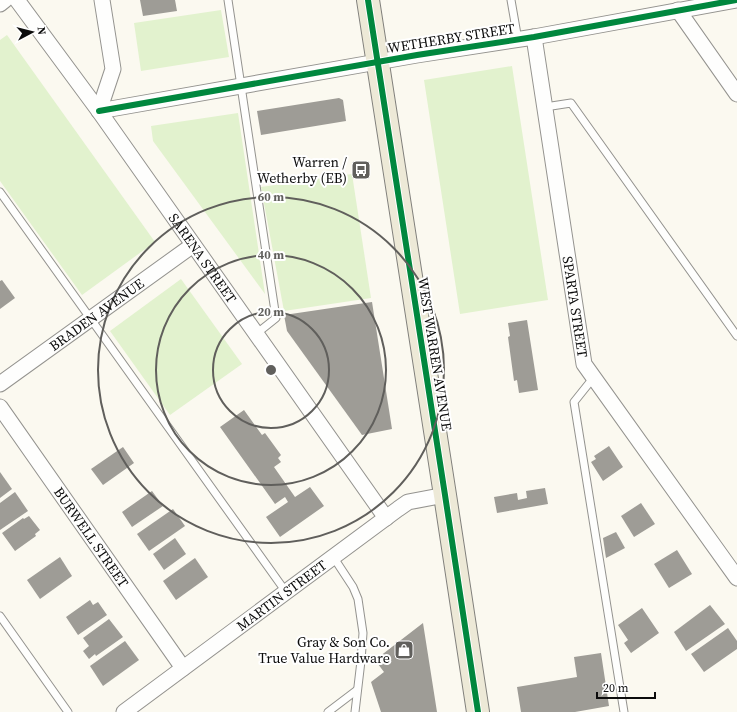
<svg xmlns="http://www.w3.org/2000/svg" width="737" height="712" viewBox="0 0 737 712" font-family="'Source Serif 4',serif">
	<rect width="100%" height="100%" fill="#fbf9f0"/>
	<g fill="#e2f2ce">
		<polygon points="221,10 229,57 141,71 134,23"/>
		<polygon points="7,35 155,242 82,295 0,181 0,40"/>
		<polygon points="512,66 548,300 460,314 424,80"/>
		<polygon points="238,113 265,294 153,141 151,126"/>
		<polygon points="352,174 371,298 284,311 261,187"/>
		<polygon points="181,279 242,364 170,415 110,331"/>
	</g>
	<g fill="#9e9c96">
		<polygon points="140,0 175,0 177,11 143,16"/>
		<polygon points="339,98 343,100 346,121 261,135 257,111"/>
		<polygon points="2,280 15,298 0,309 0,281"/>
		<polygon points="372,302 392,429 362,435 287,331 284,315"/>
		<polygon points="527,320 538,390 519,393 517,380 514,381 508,337 510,336 508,323"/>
		<polygon points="244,410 262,435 265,433 281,455 278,458 281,462 274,467 295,497 310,487 324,506 280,537 266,517 288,502 285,497 275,504 220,427"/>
		<polygon points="609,446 623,467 603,481 591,462 596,459 594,456"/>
		<polygon points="123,447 134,463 103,485 91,469"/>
		<polygon points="0,472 12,489 0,498"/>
		<polygon points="545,488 548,504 497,513 494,497 517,493 518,500 527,498 526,491"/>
		<polygon points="152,491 163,506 132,527 122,512"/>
		<polygon points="15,492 28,511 0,530 0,503"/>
		<polygon points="641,503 655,524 634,537 621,516"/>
		<polygon points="173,509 185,526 149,551 137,534"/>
		<polygon points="29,516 40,530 35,534 36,536 15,551 2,533 23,518 24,519"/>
		<polygon points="616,532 625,548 606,558 603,538"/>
		<polygon points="175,538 186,554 164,570 153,554"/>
		<polygon points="677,550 692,574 669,588 654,564"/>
		<polygon points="60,557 72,576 40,599 27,580"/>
		<polygon points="195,558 208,577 176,600 163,581"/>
		<polygon points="90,600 93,605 98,602 107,615 78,635 66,617"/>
		<polygon points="710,605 725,624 686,651 674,632"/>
		<polygon points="642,608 659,633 631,653 624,643 628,640 618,625"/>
		<polygon points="109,619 123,637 96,656 95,654 89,659 83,651 89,646 83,638"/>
		<polygon points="423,623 437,712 381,712 371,682 384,672 375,660"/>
		<polygon points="728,628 737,641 737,649 704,672 691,654"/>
		<polygon points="125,641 139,660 103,686 90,666"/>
		<polygon points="601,653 609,706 575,712 521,712 517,687 577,677 574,657"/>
	</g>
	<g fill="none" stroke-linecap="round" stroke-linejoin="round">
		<defs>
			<g id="service">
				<polyline points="228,0 276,318 256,334"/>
				<polyline points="511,0 518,40"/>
				<polyline points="545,107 571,103 737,336"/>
				<polyline points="0,192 286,592"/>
				<polyline points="594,377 574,402 624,712"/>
				<polyline points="334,558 353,587 358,599 363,633 361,661 355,712"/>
				<polyline points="0,616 68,712"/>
				<polyline points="328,712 357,690"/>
			</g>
			<g id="minor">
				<path id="s1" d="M17,0L99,111L386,518"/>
				<polyline points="0,4 5,0"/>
				<polyline points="678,10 737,94"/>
				<path id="s2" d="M534,37L584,364L737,578"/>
				<polyline points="99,111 417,55 534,37 736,0"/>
				<polyline points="99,111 113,69 102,0"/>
				<path id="s3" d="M0,384L193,245"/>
				<path id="s4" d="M0,407L183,668"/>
				<path id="s5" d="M124,712L398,509L408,502L445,495"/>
			</g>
			<polyline id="primary" points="368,0 445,495 478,712"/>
		</defs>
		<use href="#service" stroke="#94938f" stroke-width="9"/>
		<use href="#minor" stroke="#94938f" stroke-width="17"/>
		<use href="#primary" stroke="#81807c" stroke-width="24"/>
		<use href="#service" stroke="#fefefd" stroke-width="7"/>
		<use href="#minor" stroke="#fefefd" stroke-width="15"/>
		<use href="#primary" stroke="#ede9d7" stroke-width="22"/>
		<defs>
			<g id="cycleway">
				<polyline points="368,0 445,495 478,712"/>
				<polyline points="99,111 417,55 534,37 736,0"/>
			</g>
		</defs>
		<use href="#cycleway" stroke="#fff" stroke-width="8"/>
		<use href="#cycleway" stroke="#00873e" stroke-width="6"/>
	</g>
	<g fill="none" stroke="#605f5c" stroke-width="2">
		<circle cx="271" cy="370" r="58"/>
		<circle cx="271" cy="370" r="115"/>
		<circle cx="271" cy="370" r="173"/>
	</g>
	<defs>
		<symbol id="bus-square" viewBox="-11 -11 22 22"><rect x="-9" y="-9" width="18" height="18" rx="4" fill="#605f5c" stroke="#fff"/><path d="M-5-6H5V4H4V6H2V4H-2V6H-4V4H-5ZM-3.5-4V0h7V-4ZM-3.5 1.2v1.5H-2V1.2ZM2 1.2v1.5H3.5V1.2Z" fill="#fff"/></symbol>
		<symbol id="shop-square" viewBox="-11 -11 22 22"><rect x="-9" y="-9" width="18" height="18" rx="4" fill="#605f5c" stroke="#fff"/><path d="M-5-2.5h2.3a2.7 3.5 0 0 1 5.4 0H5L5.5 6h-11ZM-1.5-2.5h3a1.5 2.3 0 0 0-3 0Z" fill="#fff"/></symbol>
	</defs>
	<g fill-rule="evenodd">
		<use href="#bus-square" x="350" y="159" width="22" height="22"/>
		<use href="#shop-square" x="393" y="639" width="22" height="22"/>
	</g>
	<g text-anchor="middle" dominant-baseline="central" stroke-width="4" stroke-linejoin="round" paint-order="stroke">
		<g font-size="14" fill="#0c0c0c" stroke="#fff">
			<text transform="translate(451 38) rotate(-9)">WETHERBY STREET</text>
			<text stroke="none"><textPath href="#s1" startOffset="318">SARENA STREET</textPath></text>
			<text stroke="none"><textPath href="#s2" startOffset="273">SPARTA STREET</textPath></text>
			<text stroke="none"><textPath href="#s3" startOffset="119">BRADEN AVENUE</textPath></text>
			<text transform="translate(435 354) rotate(81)">WEST WARREN AVENUE</text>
			<text stroke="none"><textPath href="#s4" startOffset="159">BURWELL STREET</textPath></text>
			<text stroke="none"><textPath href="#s5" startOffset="196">MARTIN STREET</textPath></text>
		</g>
		<g font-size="14" fill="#0c0c0c" stroke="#fff" text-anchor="end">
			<text x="347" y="162">Warren /<tspan x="347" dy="16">Wetherby (EB)</tspan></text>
			<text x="390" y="642">Gray &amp; Son Co.<tspan x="390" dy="16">True Value Hardware</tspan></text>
		</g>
	</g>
	<circle cx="271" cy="370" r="6" fill="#605f5c" stroke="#fff" stroke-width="2"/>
	<g font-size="12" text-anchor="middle" font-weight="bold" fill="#605f5c" stroke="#fff" stroke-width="4" stroke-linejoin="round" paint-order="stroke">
		<text x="271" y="201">60 m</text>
		<text x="271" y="259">40 m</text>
		<text x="271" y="316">20 m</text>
	</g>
	<g transform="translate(32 32) rotate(83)" stroke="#ffffff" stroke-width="3" paint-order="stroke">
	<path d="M0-3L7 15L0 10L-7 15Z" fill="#0c0c0c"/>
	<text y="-6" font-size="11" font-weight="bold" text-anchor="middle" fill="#0c0c0c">N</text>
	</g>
	<path d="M597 692v6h58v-6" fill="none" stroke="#0c0c0c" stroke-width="2"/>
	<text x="603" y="692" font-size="12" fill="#0c0c0c" stroke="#ffffff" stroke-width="3" paint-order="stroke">20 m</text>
</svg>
